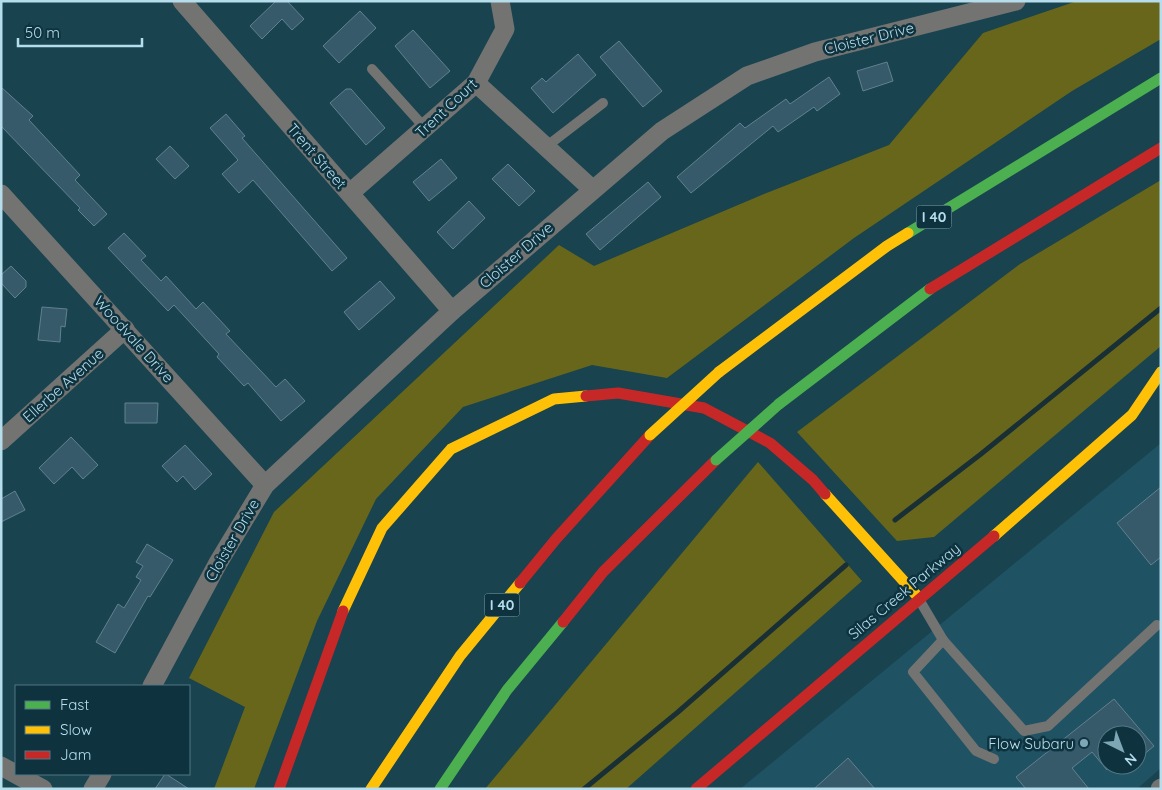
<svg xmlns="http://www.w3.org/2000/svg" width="1162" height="790" viewBox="0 0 1162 790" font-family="Quicksand,sans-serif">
	<rect width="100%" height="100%" fill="#18434f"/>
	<path fill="#1f5263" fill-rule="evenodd" d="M1161,443V768L1137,789H740ZM1107,735H1137V765H1107Z"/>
	<g fill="#68661a">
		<polygon points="1077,1 1161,1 1161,39 1072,91 854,238 667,378 592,365 463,407 376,499 317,621 254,789 214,789 245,707 189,678 274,512 559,245 594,266 764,194 889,145 983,33"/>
		<polygon points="1161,180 1161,346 934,537 897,541 797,432 1020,264"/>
		<polygon points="758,462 862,581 626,789 485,789"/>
	</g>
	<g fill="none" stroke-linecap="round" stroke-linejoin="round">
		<g stroke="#192f36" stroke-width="5">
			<polyline points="895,520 981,454 1161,308"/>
			<polyline points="584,789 678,712 846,565"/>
		</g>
	</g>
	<g fill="#365a6a" stroke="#62818f">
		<polygon points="276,1 287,1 304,19 292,30 282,19 262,39 250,26"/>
		<polygon points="360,11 376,28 339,63 323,46"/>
		<polygon points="413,30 450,71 430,88 395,46"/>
		<polygon points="619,41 662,91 643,107 600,57"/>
		<polygon points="578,54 596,75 553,113 531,88 542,78 546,82"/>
		<polygon points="887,62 893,81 863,91 857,71"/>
		<polygon points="829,77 840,94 817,111 814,107 778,132 773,126 691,193 677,177 740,123 745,128 786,99 790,104"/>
		<polygon points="1,87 33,116 29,120 80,175 75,180 107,214 94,226 78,210 80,208 1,126"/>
		<polygon points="346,89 351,89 385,128 366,145 330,103"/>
		<polygon points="226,114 245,136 242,138 347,258 332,271 253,180 239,193 222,174 238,160 210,128"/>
		<polygon points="170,146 189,166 175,179 156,159"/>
		<polygon points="441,159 457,178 429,201 413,182"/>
		<polygon points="508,164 535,191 519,206 492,179"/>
		<polygon points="648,182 661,197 600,250 586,234"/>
		<polygon points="469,201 485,218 453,249 437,232"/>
		<polygon points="124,233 146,256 141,260 161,281 166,276 196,309 203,302 230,331 226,334 276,387 285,379 305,401 281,421 248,383 244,386 217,357 219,354 174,305 168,311 108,248"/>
		<polygon points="11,266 26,281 26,287 15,298 1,283 1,275"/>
		<polygon points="380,281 395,298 359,330 344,312"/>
		<polygon points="42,307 67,309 65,327 61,326 60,342 38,340"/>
		<polygon points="125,403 158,403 157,423 125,423"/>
		<polygon points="71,437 98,465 83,479 72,467 54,484 39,468"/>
		<polygon points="185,445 212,474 195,490 183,476 177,482 162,466"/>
		<polygon points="1161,487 1161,557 1151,565 1117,523"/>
		<polygon points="15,491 25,510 1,522 1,499"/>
		<polygon points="147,544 173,560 150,597 148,596 115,653 96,642 118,604 124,608 141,580 136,577 143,566 136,562"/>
		<polygon points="1114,699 1154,746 1137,760 1137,735 1107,735 1107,770 1092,752 1072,768 1089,789 1026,789 1016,777"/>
		<polygon points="848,758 875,789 814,789"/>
		<polygon points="165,774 166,774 189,789 155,789"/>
	</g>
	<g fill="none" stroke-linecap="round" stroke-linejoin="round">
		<g stroke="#737372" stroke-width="10">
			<polyline points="372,69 425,128"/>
			<polyline points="547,146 603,103"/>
			<polyline points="920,601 943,640 1024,731 1048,726 1157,625"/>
			<polyline points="943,640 913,672 976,751 994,759"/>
		</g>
		<g stroke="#737372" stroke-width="19">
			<polyline points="182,1 452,311"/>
			<polyline points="476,83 592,189"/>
			<polyline points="350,193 476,83 505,29 500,1"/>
			<polyline points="1,194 265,485"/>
			<polyline points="1,441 125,329"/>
			<polyline points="152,686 218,563 265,485 452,311 662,131 747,76 815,52 1016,1"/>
			<polyline points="1,766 43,789"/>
			<polyline points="93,789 102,774"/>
			<polyline points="1160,789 1161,788"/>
		</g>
		<g stroke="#4caf50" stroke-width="11">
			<polyline points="908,233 1161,78"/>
			<polyline points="779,404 930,289"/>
			<polyline points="440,789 507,690 563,622"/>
		</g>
		<g stroke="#ffc107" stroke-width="11">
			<polyline points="719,372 887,246 908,233"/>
			<polyline points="825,494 919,598"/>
			<polyline points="994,536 1132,415 1161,372"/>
			<polyline points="343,611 382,528 451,449 554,399 586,396"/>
			<polyline points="371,789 460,656 520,583"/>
		</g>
		<g stroke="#c62828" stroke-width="11">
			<polyline points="930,289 1161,148"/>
			<polyline points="586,396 618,393 704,408 770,443 813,480 825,494"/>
			<polyline points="520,583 556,539 650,435"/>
			<polyline points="563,622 603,572 716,460"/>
			<polyline points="279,789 343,611"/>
			<polyline points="696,789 994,536"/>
		</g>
		<polyline stroke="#4caf50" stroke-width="11" points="716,460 779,404"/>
		<polyline stroke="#ffc107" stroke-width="11" points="650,435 719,372"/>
	</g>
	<circle fill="#7ea7b5" stroke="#0e333f" stroke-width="2" cx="1084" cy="743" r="5"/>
	<g text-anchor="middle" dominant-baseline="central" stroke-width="5" stroke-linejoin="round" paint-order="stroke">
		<g fill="#0e333f" stroke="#83aab8" stroke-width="1">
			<rect x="916.5" y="205.5" width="35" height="23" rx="4"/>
			<rect x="484.5" y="593.5" width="35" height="23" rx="4"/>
		</g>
		<g font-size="14" font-weight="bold" fill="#b5ddec">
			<text x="934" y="217">I 40</text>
			<text x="502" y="605">I 40</text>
		</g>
		<g font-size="15" fill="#b5ddec" stroke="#0e333f">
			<text transform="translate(869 38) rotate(-14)">Cloister Drive</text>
			<text transform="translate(446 108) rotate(-43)">Trent Court</text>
			<text transform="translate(317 156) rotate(49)">Trent Street</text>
			<text transform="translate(516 255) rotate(-41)">Cloister Drive</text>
			<text transform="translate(134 339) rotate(48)">Woodvale Drive</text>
			<text transform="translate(63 385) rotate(-42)">Ellerbe Avenue</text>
			<text transform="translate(232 540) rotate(-60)">Cloister Drive</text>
			<text transform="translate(904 591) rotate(-40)">Silas Creek Parkway</text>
		</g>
		<g font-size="15" fill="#b5ddec" stroke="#0e333f" text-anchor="end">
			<text x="1074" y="743">Flow Subaru</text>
		</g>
	</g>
	<rect width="1162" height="790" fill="none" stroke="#b5ddec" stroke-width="5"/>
	<rect x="15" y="685" width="175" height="90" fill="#0e333f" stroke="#517784"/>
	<rect x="25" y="701" width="25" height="8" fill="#4caf50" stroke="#517784"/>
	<text x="60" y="710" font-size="15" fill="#b5ddec">Fast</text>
	<rect x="25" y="726" width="25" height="8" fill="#ffc107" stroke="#517784"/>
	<text x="60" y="735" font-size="15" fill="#b5ddec">Slow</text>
	<rect x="25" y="751" width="25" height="8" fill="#c62828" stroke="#517784"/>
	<text x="60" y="760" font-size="15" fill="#b5ddec">Jam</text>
	<g transform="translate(1122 750) rotate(138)"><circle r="24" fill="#0e333f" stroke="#517784"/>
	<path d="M0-4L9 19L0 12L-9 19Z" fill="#7ea7b5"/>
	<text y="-8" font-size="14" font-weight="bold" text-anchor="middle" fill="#b5ddec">N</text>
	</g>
	<path d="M18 38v8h124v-8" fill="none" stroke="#b5ddec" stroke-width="2.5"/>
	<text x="25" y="38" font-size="15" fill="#b5ddec" stroke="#0e333f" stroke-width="4" paint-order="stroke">50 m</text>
</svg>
